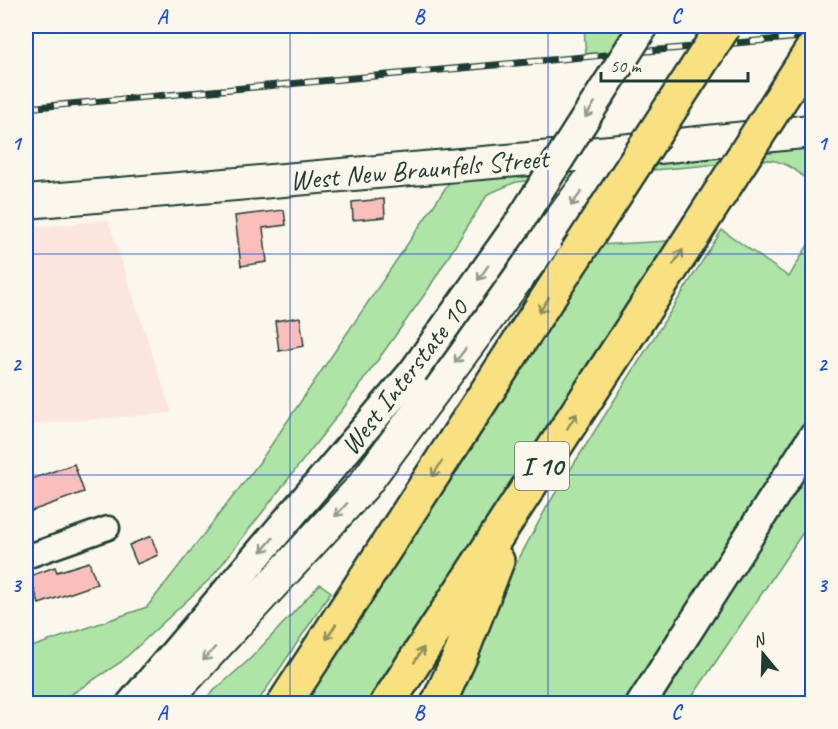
<svg xmlns="http://www.w3.org/2000/svg" width="838" height="729" viewBox="0 0 838 729" font-family="Caveat,sans-serif">
	<rect width="100%" height="100%" fill="#fbf7ec"/>
	<filter id="ink" filterUnits="userSpaceOnUse"><feTurbulence type="fractalNoise" baseFrequency=".0167" numOctaves="2"/><feDisplacementMap in="SourceGraphic" scale="12" xChannelSelector="R" yChannelSelector="G"/><feConvolveMatrix kernelMatrix="1 2 1 2 8 2 1 2 1" color-interpolation-filters="sRGB"/></filter>
	<g filter="url(#ink)">
		<polygon fill="#fbe6dd" points="108,220 172,413 26,425 26,228"/>
		<g fill="#aee5a7" stroke="#66916e" stroke-width="1.5">
			<polygon points="584,26 642,26 623,53 586,57"/>
			<path d="M812,143V189C804,173 785,161 768,160L516,182L488,194L482,203L427,291L345,406L212,577L121,662L58,703H26V649L147,607L259,463L455,174Z"/>
			<polygon points="722,230 789,277 812,238 812,411 624,703 447,704 491,610 548,505"/>
			<polygon points="668,241 366,703 301,704 598,245"/>
			<polygon points="812,462 812,519 688,703 655,704"/>
			<polygon points="320,584 331,592 257,703 200,703 250,659"/>
		</g>
		<g fill="#fbbfbb" stroke="#1f3d34" stroke-width="1.5">
			<polygon points="384,199 385,217 353,220 352,202"/>
			<polygon points="284,210 286,225 263,228 267,262 241,266 235,216"/>
			<polygon points="300,317 304,346 279,351 275,321"/>
			<polygon points="74,464 84,492 26,513 26,481"/>
			<polygon points="151,536 158,555 137,564 129,545"/>
			<polygon points="89,562 97,584 39,604 30,576 55,567 57,572"/>
		</g>
		<g fill="none" stroke-linecap="round" stroke-linejoin="round">
			<defs>
				<polyline id="minor" points="26,557 108,528"/>
				<g id="tertiary">
					<polyline points="131,704 413,372"/>
					<polyline points="641,704 812,438"/>
				</g>
				<g id="secondary">
					<polyline points="26,202 611,152 812,131"/>
					<polyline points="162,704 363,486 611,152"/>
				</g>
				<g id="motorway">
					<polyline points="284,704 575,256"/>
					<polyline points="387,704 697,229"/>
					<polyline points="438,704 461,654 497,561"/>
				</g>
			</defs>
			<use href="#minor" stroke="#1f3d34" stroke-width="27"/>
			<use href="#tertiary" stroke="#1f3d34" stroke-width="33"/>
			<use href="#secondary" stroke="#1f3d34" stroke-width="36"/>
			<use href="#motorway" stroke="#1f3d34" stroke-width="38"/>
			<use href="#minor" stroke="#fbf7ec" stroke-width="22"/>
			<use href="#tertiary" stroke="#fbf7ec" stroke-width="28"/>
			<use href="#secondary" stroke="#fbf7ec" stroke-width="32"/>
			<use href="#motorway" stroke="#f9e181" stroke-width="33"/>
			<defs>
				<polyline id="rail" points="26,108 812,36"/>
			</defs>
			<use href="#rail" stroke="#1f3d34" stroke-width="7"/>
			<use href="#rail" stroke="#fbf7ec" stroke-width="4.5" stroke-dasharray="14" stroke-linecap="butt"/>
			<defs>
				<polyline id="tertiary-bridge" points="413,372 518,224 644,26"/>
				<g id="motorway-bridge">
					<polyline points="697,229 812,50"/>
					<polyline points="575,256 724,26"/>
				</g>
			</defs>
			<use href="#tertiary-bridge" stroke="#1f3d34" stroke-width="33" stroke-linecap="butt"/>
			<use href="#motorway-bridge" stroke="#1f3d34" stroke-width="38" stroke-linecap="butt"/>
			<use href="#tertiary-bridge" stroke="#fbf7ec" stroke-width="28"/>
			<use href="#motorway-bridge" stroke="#f9e181" stroke-width="33"/>
		</g>
		<defs><path id="oneway-shaft" d="M-6 0H5M1.5-3L5.5 0L1.5 3" fill="none" stroke-width="1.6" stroke-linecap="round" stroke-linejoin="round" transform="scale(1.5)"/></defs>
		<g stroke="#8d9a90">
			<use href="#oneway-shaft" transform="translate(590 110) rotate(122)"/>
			<use href="#oneway-shaft" transform="translate(576 199) rotate(127)"/>
			<use href="#oneway-shaft" transform="translate(483 273) rotate(125)"/>
			<use href="#oneway-shaft" transform="translate(460 356) rotate(127)"/>
			<use href="#oneway-shaft" transform="translate(341 510) rotate(132)"/>
			<use href="#oneway-shaft" transform="translate(267 545) rotate(130)"/>
			<use href="#oneway-shaft" transform="translate(209 654) rotate(132)"/>
		</g>
		<g stroke="#8c8f5a">
			<use href="#oneway-shaft" transform="translate(678 257) rotate(-57)"/>
			<use href="#oneway-shaft" transform="translate(544 305) rotate(123)"/>
			<use href="#oneway-shaft" transform="translate(572 421) rotate(-57)"/>
			<use href="#oneway-shaft" transform="translate(437 469) rotate(123)"/>
			<use href="#oneway-shaft" transform="translate(331 632) rotate(123)"/>
			<use href="#oneway-shaft" transform="translate(419 655) rotate(-57)"/>
		</g>
	</g>
	<path fill="none" stroke="#1d4ed8" stroke-width="1.5" stroke-opacity="0.55" d="M290,26V704M548,26V704M26,254H812M26,475H812"/>
	<g text-anchor="middle" dominant-baseline="central" stroke-width="6" stroke-linejoin="round" paint-order="stroke">
		<rect fill="#fbf7ec" stroke="#61756b" stroke-width="1.5" x="515" y="442" width="54" height="48" rx="4.5"/>
		<g font-size="27" font-weight="bold" fill="#1f3d34">
			<text x="542" y="466">I 10</text>
		</g>
		<g font-size="28" fill="#1f3d34" stroke="#fbf7ec">
			<text transform="translate(419 169) rotate(-5)">West New Braunfels Street</text>
			<text transform="translate(404 377) rotate(-52)">West Interstate 10</text>
		</g>
	</g>
	<rect width="838" height="729" fill="none" stroke="#fbf7ec" stroke-width="66"/>
	<g transform="translate(763 654) rotate(341)" stroke="#fbf7ec" stroke-width="4.5" paint-order="stroke">
	<path d="M0-4.5L10 22L0 15L-10 22Z" fill="#1f3d34"/>
	<text y="-9" font-size="16" font-weight="bold" text-anchor="middle" fill="#1f3d34">N</text>
	</g>
	<path d="M601 72v9h147v-9" fill="none" stroke="#1f3d34" stroke-width="3"/>
	<text x="610" y="72" font-size="18" fill="#1f3d34" stroke="#fbf7ec" stroke-width="4.5" paint-order="stroke">50 m</text>
	<rect x="33" y="33" width="772" height="663" fill="none" stroke="#1d4ed8" stroke-width="2"/>
	<g font-size="20" text-anchor="middle" font-weight="bold" fill="#1d4ed8">
		<text x="162" y="23">A</text>
		<text x="419" y="23">B</text>
		<text x="676" y="23">C</text>
		<text x="16" y="150">1</text>
		<text x="822" y="150">1</text>
		<text x="16" y="371">2</text>
		<text x="822" y="371">2</text>
		<text x="16" y="592">3</text>
		<text x="822" y="592">3</text>
		<text x="162" y="719">A</text>
		<text x="419" y="719">B</text>
		<text x="676" y="719">C</text>
	</g>
</svg>
